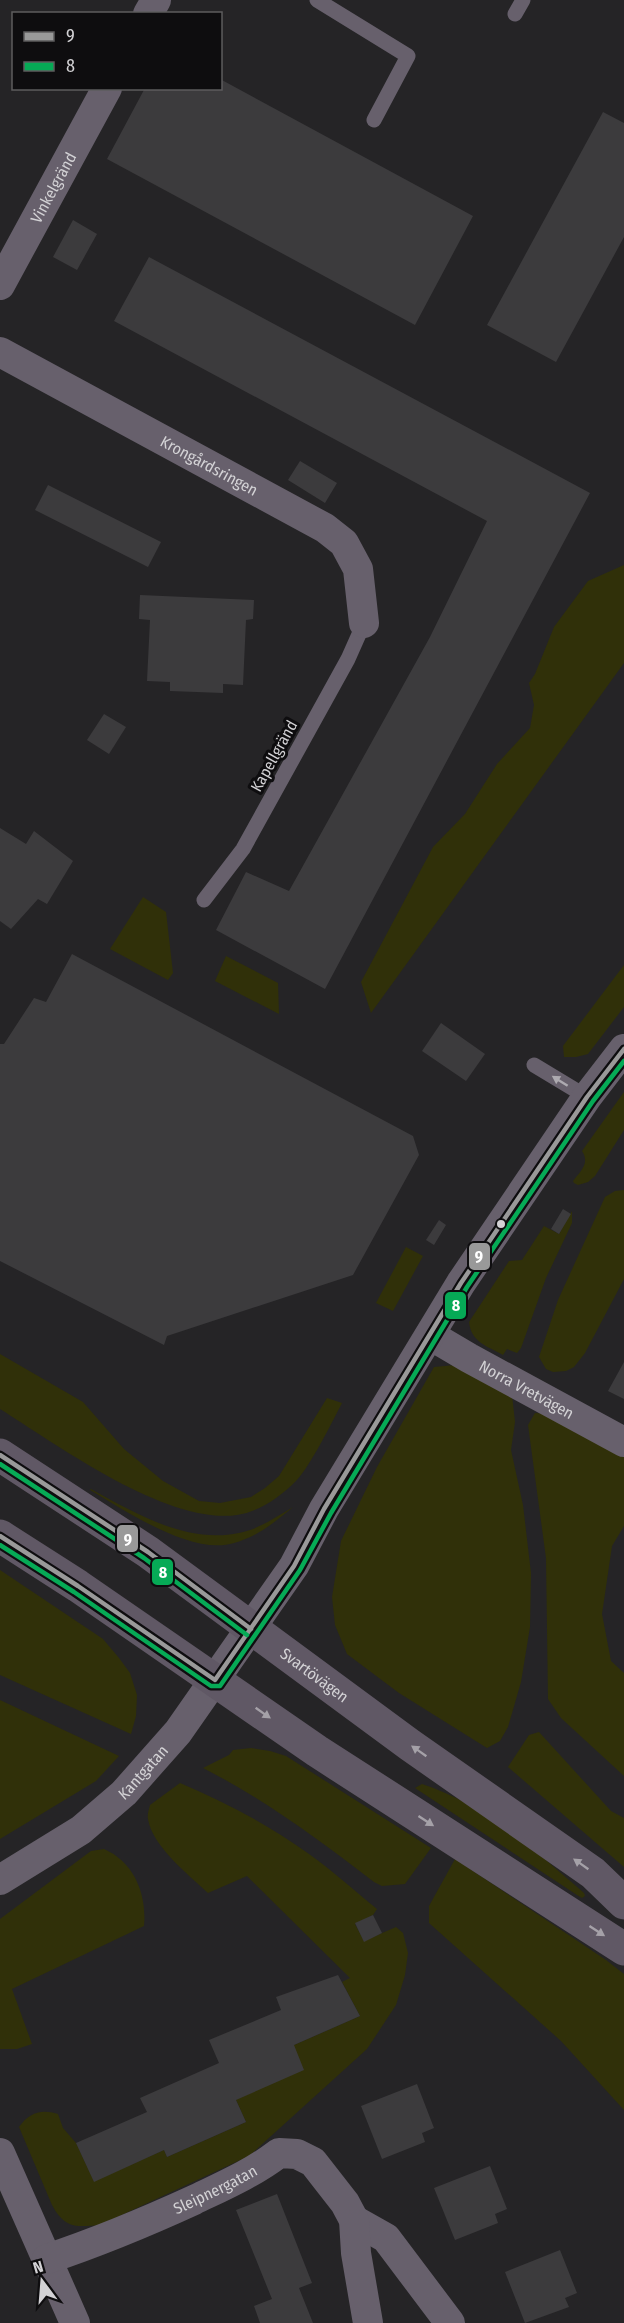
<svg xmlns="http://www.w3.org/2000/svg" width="624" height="2323" viewBox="0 0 624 2323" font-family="'Fira Sans Condensed',sans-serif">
	<rect width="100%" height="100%" fill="#252426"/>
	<g fill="#303009">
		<polygon points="624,565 624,663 371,1013 361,982 433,847 465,814 497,764 530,728 534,705 529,683 535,674 554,627 588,581"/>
		<polygon points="143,897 166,912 173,973 168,980 110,949"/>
		<polygon points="226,956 278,983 279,1014 215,981"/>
		<polygon points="624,965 624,1007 588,1054 576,1057 564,1057 563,1046"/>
		<path d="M624,1092V1130L595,1176L588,1182L578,1185L574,1183L573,1181C581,1171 590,1163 582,1151Z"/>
		<polygon points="624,1190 624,1279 585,1353 574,1367 566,1371 553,1372 546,1369 539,1357 558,1300 605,1197 615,1191"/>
		<path d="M572,1211V1223L546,1278L521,1348L517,1353L507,1349L503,1355C487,1346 471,1342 469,1322L509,1261L522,1260L544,1226L559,1234Z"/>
		<polygon points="406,1247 423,1256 393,1311 376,1303"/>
		<path d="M0,1354L83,1402L124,1449L163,1481L199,1501L220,1503L251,1497L265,1488L279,1476L327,1398L342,1403C331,1424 311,1465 296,1481C280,1497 259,1512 237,1515C167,1525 59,1446 0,1409Z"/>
		<polygon points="456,1365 512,1395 515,1422 511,1450 523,1505 531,1573 530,1627 521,1682 508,1727 500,1741 487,1748 399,1693 347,1654 335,1625 332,1597 341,1541 377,1467 434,1367"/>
		<polygon points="535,1413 547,1414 624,1456 624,1526 612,1546 602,1614 611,1661 624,1673 624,1776 561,1718 548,1699 546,1558 528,1425"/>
		<path d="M91,1489C135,1513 186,1544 239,1533C259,1529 276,1517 293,1507C275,1522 257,1537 234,1543C192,1556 126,1511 90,1490Z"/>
		<polygon points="0,1570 103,1639 119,1658 130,1673 137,1695 136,1716 131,1734 0,1675"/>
		<polygon points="0,1700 119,1756 96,1781 0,1839"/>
		<polygon points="539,1732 611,1811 624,1818 624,1867 508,1767 529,1735"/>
		<path d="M251,1748L270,1751L286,1756L431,1848L405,1884L382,1886L374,1882C319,1840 264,1799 203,1768L229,1755L233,1750Z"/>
		<path d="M180,1783C225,1802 269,1825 309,1854C333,1871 355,1891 377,1909L373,1915L355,1924L364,1941L396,1927L403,1933L408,1953L405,1975L396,2005L367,2049L249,2156L100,2225C76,2227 65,2229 52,2205L19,2127C30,2112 41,2109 58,2114L63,2128L76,2143L94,2181L164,2150L167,2157L246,2122L236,2100L294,2045L360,2016L342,1982L350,1978L247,1876L208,1893C189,1875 152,1846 148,1819C147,1815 149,1809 150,1805Z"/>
		<path d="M422,1784C486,1805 534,1850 584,1893L585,1896L582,1898L577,1895L415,1788Z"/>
		<path d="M104,1849C134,1862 147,1894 144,1926L12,1989L32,2044L17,2049H0V1919L91,1851Z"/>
		<polygon points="455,1859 606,1960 624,1974 624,2110 561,2041 429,1923 429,1906"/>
	</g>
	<g fill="#3c3b3d">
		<polygon points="220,79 473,216 415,325 107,159 145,88 220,88"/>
		<polygon points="603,112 624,123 624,237 556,362 487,325"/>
		<polygon points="73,220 97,234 77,270 53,257"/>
		<polygon points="149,257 590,493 325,989 216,930 246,872 289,891 430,637 487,521 114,321"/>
		<polygon points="300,461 337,483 325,503 288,480"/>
		<polygon points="48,485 161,542 148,567 35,510"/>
		<polygon points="140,595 254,600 253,619 246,620 243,685 223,684 223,693 170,691 170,682 147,681 150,620 139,619"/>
		<polygon points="104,714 126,727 109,754 87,740"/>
		<polygon points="0,828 26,844 34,831 73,861 47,904 38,899 11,929 0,921"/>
		<polygon points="72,954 413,1136 419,1155 353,1275 167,1336 164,1345 0,1261 0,1044 4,1044 34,998 46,1002"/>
		<polygon points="441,1023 485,1054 466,1081 422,1051"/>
		<polygon points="563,1209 571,1214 559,1234 551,1229"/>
		<polygon points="439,1220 446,1225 434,1245 426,1240"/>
		<polygon points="624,1362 624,1399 608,1391"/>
		<polygon points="373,1915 382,1933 364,1942 355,1923"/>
		<polygon points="338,1975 360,2016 294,2045 304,2070 236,2100 246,2122 167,2157 164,2150 94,2182 76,2143 147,2112 140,2098 219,2063 209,2040 281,2010 276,1997"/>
		<polygon points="417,2084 434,2128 422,2133 425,2142 382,2159 361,2106"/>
		<polygon points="490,2166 507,2209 495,2214 498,2223 455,2240 434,2188"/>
		<polygon points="277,2194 312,2283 299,2288 313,2323 260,2323 254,2306 272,2299 236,2210"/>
		<polygon points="560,2250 577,2293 565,2298 569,2307 525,2323 505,2272"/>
	</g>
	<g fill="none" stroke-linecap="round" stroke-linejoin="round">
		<g stroke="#67606c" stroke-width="15">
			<polyline points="317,0 408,56 374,120"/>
			<polyline points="515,14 523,0"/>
			<polyline points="204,900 243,849 348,659 364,623"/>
			<polyline points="534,1065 587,1097"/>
		</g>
		<g stroke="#67606c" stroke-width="30">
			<polyline points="148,14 156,0"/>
			<path id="s1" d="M0,285L107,88"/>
			<path id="s2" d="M0,352L325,528L344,543L358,569L364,623"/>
			<path id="s3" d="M430,1335L469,1358L624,1442"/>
			<path id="s4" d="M0,1880L81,1830L124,1793L178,1732L294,1566L324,1509L461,1283L587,1097L624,1049"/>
			<polyline points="0,2153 75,2323"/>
			<polyline points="354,2220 386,2238 450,2323"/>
			<path id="s5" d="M47,2259C98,2242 146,2222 194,2200C223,2186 253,2173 279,2153L297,2154L313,2162L345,2203L354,2220L356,2253L368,2323"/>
		</g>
		<g stroke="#605865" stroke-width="33">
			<path id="s6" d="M0,1455L148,1552L410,1745L593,1873L624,1903"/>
			<polyline points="0,1536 78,1586 317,1751 624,1949"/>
		</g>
		<defs>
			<g id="bus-1">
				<polyline points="0,1455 148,1552 251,1629"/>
				<polyline points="0,1536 78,1586 215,1680 294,1566 324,1509 461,1283 587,1097 624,1049"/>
			</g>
			<g id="bus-2">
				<polyline points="0,1464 144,1558 247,1635"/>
				<polyline points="0,1545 74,1592 211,1686 220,1686 300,1570 331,1513 467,1287 593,1101 624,1061"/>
			</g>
		</defs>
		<use href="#bus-1" stroke="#0e0d0f" stroke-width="9"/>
		<use href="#bus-2" stroke="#0e0d0f" stroke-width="9"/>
		<use href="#bus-1" stroke="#999" stroke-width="4.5"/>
		<use href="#bus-2" stroke="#06aa56" stroke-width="4.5"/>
	</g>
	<defs><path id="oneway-solid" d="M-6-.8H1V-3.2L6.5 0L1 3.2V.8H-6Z" transform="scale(1.5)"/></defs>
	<use fill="#adaab0" href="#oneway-solid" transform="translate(560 1081) rotate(-148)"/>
	<g fill="#a5a1a8">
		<use href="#oneway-solid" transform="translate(263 1713) rotate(35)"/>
		<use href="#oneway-solid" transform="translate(419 1751) rotate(-145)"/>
		<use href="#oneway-solid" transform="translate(426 1821) rotate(33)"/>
		<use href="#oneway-solid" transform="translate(581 1864) rotate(-145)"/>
		<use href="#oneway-solid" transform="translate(597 1931) rotate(33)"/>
	</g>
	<circle fill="#d3d2d5" stroke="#0e0d0f" stroke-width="2" cx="501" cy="1224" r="5"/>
	<g text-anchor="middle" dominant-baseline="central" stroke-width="6" stroke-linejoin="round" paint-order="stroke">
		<g font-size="16" fill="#d3d2d5" stroke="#0e0d0f">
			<text stroke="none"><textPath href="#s1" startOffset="111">Vinkelgränd</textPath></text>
			<text stroke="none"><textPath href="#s2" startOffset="238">Krongårdsringen</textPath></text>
			<text transform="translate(274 756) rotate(-61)">Kapellgränd</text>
			<text stroke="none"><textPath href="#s3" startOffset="111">Norra Vretvägen</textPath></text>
			<text stroke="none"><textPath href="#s6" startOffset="384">Svartövägen</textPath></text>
			<text stroke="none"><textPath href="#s4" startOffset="180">Kantgatan</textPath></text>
			<text stroke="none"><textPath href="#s5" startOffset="182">Sleipnergatan</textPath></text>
		</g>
	</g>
	<g stroke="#0e0d0f" stroke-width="2">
		<rect x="468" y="1242" width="23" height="29" rx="6" fill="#999"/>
		<rect x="444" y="1291" width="23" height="29" rx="6" fill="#06aa56"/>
		<rect x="116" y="1524" width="23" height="29" rx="6" fill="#999"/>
		<rect x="151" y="1558" width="23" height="28" rx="6" fill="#06aa56"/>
	</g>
	<g font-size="16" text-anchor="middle" font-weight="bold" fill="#fff">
		<text x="479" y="1262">9</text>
		<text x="456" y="1311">8</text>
		<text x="128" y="1545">9</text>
		<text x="163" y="1578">8</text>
	</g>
	<rect x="12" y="12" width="210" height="78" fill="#0e0d0f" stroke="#5d5c5e" stroke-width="1.5"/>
	<rect x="24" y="32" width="30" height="9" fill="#999999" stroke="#5d5c5e" stroke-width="1.5"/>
	<text x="66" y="42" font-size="18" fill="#d3d2d5">9</text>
	<rect x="24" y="62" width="30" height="9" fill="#06aa56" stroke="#5d5c5e" stroke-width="1.5"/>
	<text x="66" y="72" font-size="18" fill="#d3d2d5">8</text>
	<g transform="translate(42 2281) rotate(344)" stroke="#0e0d0f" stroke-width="4.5" paint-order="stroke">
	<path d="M0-4.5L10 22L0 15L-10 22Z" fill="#d3d2d5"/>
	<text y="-9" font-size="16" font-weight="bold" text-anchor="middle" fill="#d3d2d5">N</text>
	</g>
</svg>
